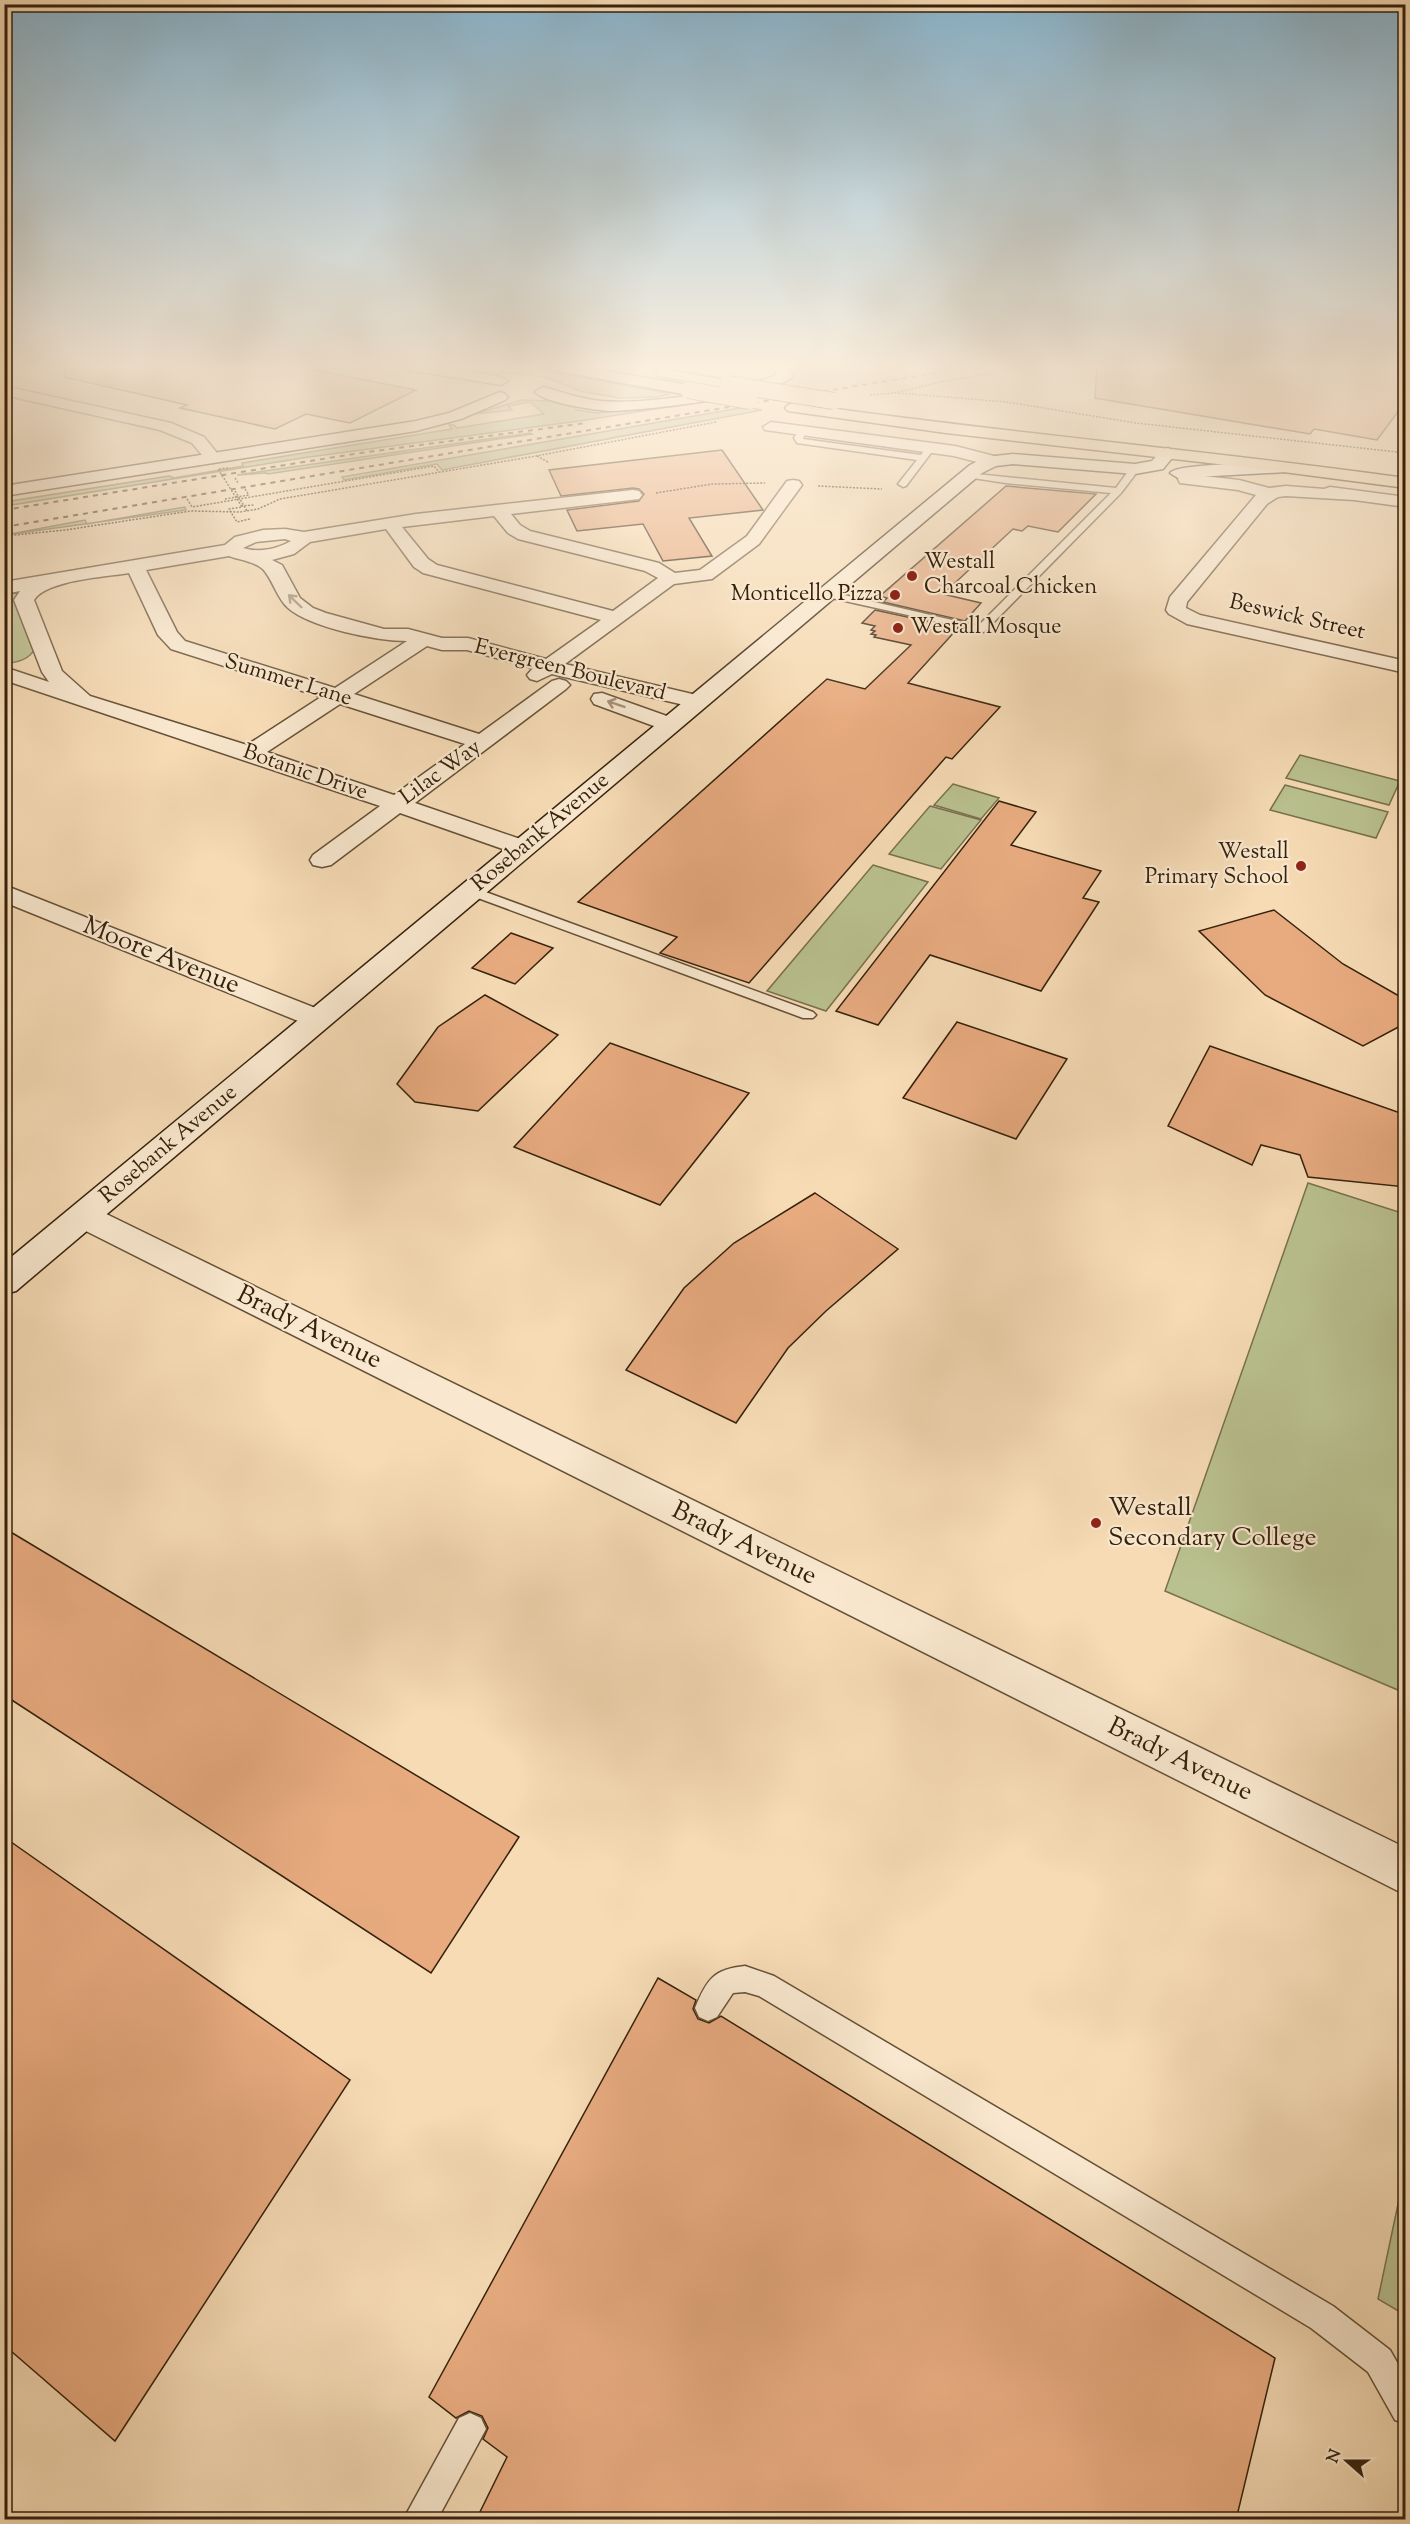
<svg xmlns="http://www.w3.org/2000/svg" width="1410" height="2524" viewBox="0 0 1410 2524" font-family="'Sorts Mill Goudy',serif">
	<rect width="100%" height="100%" fill="#f6dbb5"/>
	<filter id="stains"><feTurbulence type="fractalNoise" baseFrequency=".00333" numOctaves="4"/><feColorMatrix values="0 0 0 0 .2 0 0 0 0 .09 0 0 0 0 .02 0 0 0 .5 -.17"/></filter>
	<radialGradient id="worn" r=".72"><stop offset=".6" stop-color="#630" stop-opacity="0"/><stop offset="1" stop-color="#630" stop-opacity=".3"/></radialGradient>
	<g fill="#bac190" stroke="#78714e" stroke-width="1.5">
		<polygon points="440,366 523,366 670,394 657,397 619,398 580,391 548,378 523,374 476,373"/>
		<polygon points="521,400 551,401 574,407 577,410 597,413 707,401 579,421 309,457 5,506 5,502 169,476 174,478 243,466 242,463 452,429 449,425 454,425 457,428 544,414 530,402 508,406 512,410 475,414"/>
		<polygon points="746,407 762,410 442,470 437,464 344,480 342,477"/>
		<polygon points="530,433 532,434 268,474 266,473 237,475"/>
		<polygon points="185,507 186,510 5,535 85,520 87,524"/>
		<path d="M21,587L35,648C30,660 17,662 5,664V590Z"/>
		<polygon points="1300,755 1400,781 1389,805 1286,778"/>
		<polygon points="953,784 999,798 981,819 934,805"/>
		<polygon points="1285,785 1388,812 1376,838 1270,810"/>
		<polygon points="930,806 981,820 941,869 889,854"/>
		<polygon points="873,865 928,882 826,1011 767,991"/>
		<polygon points="1308,1183 1405,1214 1405,1693 1165,1591"/>
		<polygon points="1405,2171 1405,2315 1378,2299"/>
	</g>
	<g fill="#e8ab80" stroke="#35210c" stroke-width="1.5">
		<polygon points="65,366 294,366 416,390 350,423 306,414 275,429 180,408 187,405 64,377"/>
		<polygon points="1097,366 1406,366 1406,401 1377,440 1314,429 1310,434 1095,398"/>
		<polygon points="722,450 763,510 689,518 712,556 663,561 643,524 577,531 567,510 639,501 644,494 639,489 633,488 561,496 549,470"/>
		<polygon points="1006,486 1096,494 1058,532 1028,526 1022,531 1013,529 943,594 981,603 965,621 883,602 887,598 880,596"/>
		<polygon points="875,610 958,628 908,683 1000,707 952,759 946,757 749,983 660,953 677,937 578,902 827,679 865,689 911,645 874,637 876,635 871,634 875,631 871,630 875,626 862,623"/>
		<polygon points="999,801 1036,812 1011,845 1101,871 1083,898 1099,902 1041,991 930,955 878,1025 836,1011"/>
		<polygon points="1274,910 1343,964 1406,1000 1406,1023 1363,1046 1265,995 1199,931"/>
		<polygon points="511,933 553,948 515,984 472,968"/>
		<polygon points="485,995 558,1035 478,1111 415,1102 397,1084 438,1027"/>
		<polygon points="957,1022 1067,1059 1016,1139 903,1098"/>
		<polygon points="610,1043 749,1093 660,1205 514,1147"/>
		<polygon points="1210,1046 1406,1115 1406,1187 1308,1177 1300,1155 1261,1145 1252,1165 1168,1126"/>
		<polygon points="815,1193 898,1249 826,1311 788,1348 736,1423 626,1370 684,1288 734,1243"/>
		<polygon points="4,1528 519,1837 431,1973 4,1695"/>
		<polygon points="4,1837 350,2080 115,2441 4,2345"/>
		<polygon points="658,1978 696,2000 693,2009 698,2019 709,2023 721,2016 1275,2358 1236,2520 476,2520 507,2457 483,2439 488,2428 482,2416 469,2411 456,2418 429,2397"/>
	</g>
	<g fill="none" stroke-linecap="round" stroke-linejoin="round">
		<defs>
			<g id="lane">
				<polygon points="802,428 806,431 803,439 921,455 927,447 934,449 906,486 903,487 898,484 917,460 797,443 794,438 799,429"/>
				<polygon points="1129,470 1137,472 1121,493 984,632 827,597 822,594 827,591 978,626 1111,493 1006,483 966,477 966,473 1116,488"/>
				<polygon points="472,887 813,1012 816,1015 813,1018 803,1018 467,894 465,891 467,888"/>
				<path d="M745,1966L774,1976L1333,2306L1390,2350L1406,2378V2424L1395,2420L1368,2372L1311,2328L759,1996L745,1992L733,1993L717,2017L708,2021L699,2017L695,2008C707,1979 714,1969 745,1966Z"/>
				<polygon points="470,2413 481,2418 486,2429 437,2520 403,2520 459,2418"/>
			</g>
			<g id="street">
				<polygon points="4,386 171,423 204,437 221,458 213,463 207,461 192,443 160,430 4,395"/>
				<polygon points="771,422 955,446 998,457 1000,461 992,466 954,456 765,430 763,427"/>
				<polygon points="1186,474 1239,480 1269,488 1286,486 1324,489 1330,487 1406,497 1406,507 1354,500 1286,496 1278,497 1267,504 1187,602 1186,608 1200,615 1406,661 1406,673 1187,624 1169,614 1166,610 1170,597 1256,495 1238,490 1180,483 1178,479 1180,475"/>
				<path d="M793,480L799,481L802,485L759,544L712,579L674,584L565,664L705,697L708,702L705,707L697,708L552,674L537,681L530,679L527,675L533,668L467,650H442L427,646L354,694L479,734L552,681L559,679L566,681L570,685L566,689L415,803L532,843L535,848L532,853L523,855L514,853L400,813L331,865L322,867L313,865L310,860L313,855L380,806L4,680V667L49,682L42,672L14,600L20,591L4,594V582L225,545L235,537L263,530L285,529L304,532L416,514L633,490L639,491L642,495L639,499L511,514L520,525L530,531L659,563L675,573L700,570L747,536L787,481ZM494,516L508,533L518,539L645,571L658,578L613,611L437,565L428,559L402,527ZM386,529L414,567L423,573L601,620L546,659L468,638H442L408,629H384L326,613L313,608L300,598L282,565L272,560L294,554L310,542ZM285,539L291,541C277,549 259,553 243,548L256,542ZM229,556C239,560 260,562 266,573C274,584 278,599 288,608C311,628 377,641 407,641L335,688L185,641L177,632L146,570ZM129,573L158,635L171,649L321,697L247,745L90,696L62,671L34,600C46,580 106,577 129,573ZM340,704L465,744L394,795L267,752Z"/>
				<polygon points="602,693 678,720 681,725 678,730 670,732 594,704 591,699 594,694"/>
				<polygon points="4,885 328,1013 332,1019 328,1025 318,1028 308,1025 4,902"/>
				<polygon points="83,1204 94,1208 1406,1848 1406,1895 72,1224 67,1216 72,1208"/>
			</g>
			<g id="secondary">
				<polygon points="402,366 436,366 501,377 508,381 501,385 409,370"/>
				<path d="M770,366H788L793,376C777,396 640,411 610,411C595,410 545,403 535,392L543,387C562,392 581,399 601,401C641,405 742,391 778,374Z"/>
				<polygon points="500,392 505,394 508,397 505,400 461,419 416,431 4,496 4,486 416,421 449,413"/>
				<polygon points="1168,448 1176,453 1163,469 1135,474 1013,464 996,466 982,473 16,1291 4,1294 4,1263 970,465 986,457 1013,454 1135,464 1152,461 1162,450"/>
				<path d="M1280,463L1286,464L1288,468L1286,472L1178,478L1170,473C1177,463 1263,464 1280,463Z"/>
			</g>
			<g id="primary">
				<polygon points="545,366 577,366 688,385 696,390 688,395 552,370"/>
				<polygon points="663,369 727,380 734,384 727,388 658,376 656,373 658,370"/>
				<path d="M793,403C997,432 1202,450 1406,478V488L1253,468L946,433L788,411L785,408L788,405Z"/>
			</g>
		</defs>
		<use href="#lane" stroke="#655036" stroke-width="3"/>
		<use href="#street" stroke="#655036" stroke-width="3"/>
		<use href="#secondary" stroke="#35210c" stroke-width="3"/>
		<use href="#primary" stroke="#35210c" stroke-width="3"/>
		<g stroke="#35210c" stroke-width="1.5" stroke-dasharray="2 1.5" stroke-linecap="butt">
			<polyline points="898,393 1007,402 1136,423 1406,453"/>
			<polyline points="870,395 894,393 945,381 1041,366"/>
			<polyline points="537,456 548,462"/>
			<polyline points="235,478 238,483"/>
			<polyline points="818,486 882,489"/>
			<polyline points="245,489 249,495"/>
			<polyline points="235,491 247,511"/>
			<polyline points="656,493 712,484 765,483"/>
			<polyline points="187,499 192,507 434,466 439,472"/>
			<polyline points="225,499 236,497"/>
			<polyline points="4,536 65,530 191,511 240,512 258,509 280,499 536,456 716,422"/>
		</g>
		<use href="#lane" fill="#f9e8cf" fill-rule="evenodd"/>
		<use href="#street" fill="#f9e8cf" fill-rule="evenodd"/>
		<use href="#secondary" fill="#f9e8cf" fill-rule="evenodd"/>
		<use href="#primary" fill="#f6dbb5" fill-rule="evenodd"/>
		<g stroke="#35210c" stroke-width="2" stroke-dasharray="5 5" stroke-linecap="butt">
			<polyline points="4,510 360,453 586,423"/>
			<polyline points="4,527 977,366"/>
		</g>
		<defs>
			<g id="primary-bridge">
				<polyline points="727,384 834,401"/>
				<polyline points="688,390 750,401"/>
			</g>
		</defs>
		<use href="#primary-bridge" stroke="#35210c" stroke-width="18" stroke-linecap="butt"/>
		<g stroke="#35210c" stroke-width="1.5" stroke-dasharray="2 1.5" stroke-linecap="butt">
			<polyline points="228,468 218,469 242,507 229,509 237,522 250,519"/>
			<polyline points="236,497 249,495"/>
			<polyline points="241,506 254,505"/>
		</g>
		<use href="#primary-bridge" stroke="#f6dbb5" stroke-width="16"/>
	</g>
	<defs><path id="oneway-shaft" d="M-6 0H5M1.5-3L5.5 0L1.5 3" fill="none" stroke-width="1.6" stroke-linecap="round" stroke-linejoin="round" transform="scale(1.5)"/></defs>
	<g stroke="#a18e77">
		<use href="#oneway-shaft" transform="translate(295 601) rotate(-136)"/>
		<use href="#oneway-shaft" transform="translate(616 704) rotate(-161)"/>
	</g>
	<linearGradient id="sky" x2="0" y2="1"><stop stop-color="#8ab7d1"/><stop offset="0.51" stop-color="#fbefde"/><stop offset="1" stop-color="#fbefde" stop-opacity="0"/></linearGradient>
	<rect width="1410" height="719" fill="url(#sky)"/>
	<g fill="#8f2418" stroke="#f9e8cf" stroke-width="2">
		<circle cx="912" cy="576" r="6"/>
		<circle cx="895" cy="595" r="6"/>
		<circle cx="898" cy="628" r="6"/>
		<circle cx="1301" cy="866" r="6"/>
		<circle cx="1096" cy="1523" r="6"/>
	</g>
	<g text-anchor="middle" dominant-baseline="central" stroke-width="4.5" stroke-linejoin="round" paint-order="stroke">
		<g font-size="22" fill="#35210c" stroke="#f9e8cf" text-anchor="start">
			<text x="924" y="563">Westall<tspan x="924" dy="25">Charcoal Chicken</tspan></text>
			<text x="883" y="595" text-anchor="end">Monticello Pizza</text>
			<text x="910" y="628">Westall Mosque</text>
			<text x="1289" y="853" text-anchor="end">Westall<tspan x="1289" dy="25">Primary School</tspan></text>
		</g>
		<g font-size="22" fill="#35210c" stroke="#f9e8cf">
			<text transform="translate(1297 618) rotate(13)">Beswick Street</text>
			<text transform="translate(570 671) rotate(14)">Evergreen Boulevard</text>
			<text transform="translate(288 681) rotate(17)">Summer Lane</text>
			<text transform="translate(305 773) rotate(19)">Botanic Drive</text>
			<text transform="translate(441 773) rotate(-36)">Lilac Way</text>
			<text transform="translate(541 833) rotate(-40)">Rosebank Avenue</text>
			<text transform="translate(169 1145) rotate(-40)">Rosebank Avenue</text>
		</g>
		<g font-size="26" fill="#35210c" stroke="#f9e8cf">
			<text transform="translate(161 956) rotate(22)">Moore Avenue</text>
			<text transform="translate(309 1328) rotate(26)">Brady Avenue</text>
			<text transform="translate(744 1544) rotate(26)">Brady Avenue</text>
			<text transform="translate(1180 1760) rotate(26)">Brady Avenue</text>
		</g>
		<g font-size="26" fill="#35210c" stroke="#f9e8cf" text-anchor="start">
			<text x="1108" y="1508">Westall<tspan x="1108" dy="30">Secondary College</tspan></text>
		</g>
	</g>
	<rect width="1410" height="2524" fill="none" stroke="#f6dbb5" stroke-width="24"/>
	<rect x="6" y="6" width="1398" height="2512" fill="none" stroke="#35210c" stroke-width="3"/>
	<rect x="12" y="12" width="1386" height="2500" fill="none" stroke="#35210c" stroke-width="1.5"/>
	<g transform="translate(1347 2461) rotate(291)" stroke="#f9e8cf" stroke-width="4.5" paint-order="stroke">
	<path d="M0-4.5L10 22L0 15L-10 22Z" fill="#35210c"/>
	<text y="-9" font-size="16" font-weight="bold" text-anchor="middle" fill="#35210c">N</text>
	</g>
	<rect width="100%" height="100%" filter="url(#stains)"/>
	<rect width="100%" height="100%" fill="url(#worn)"/>
</svg>
